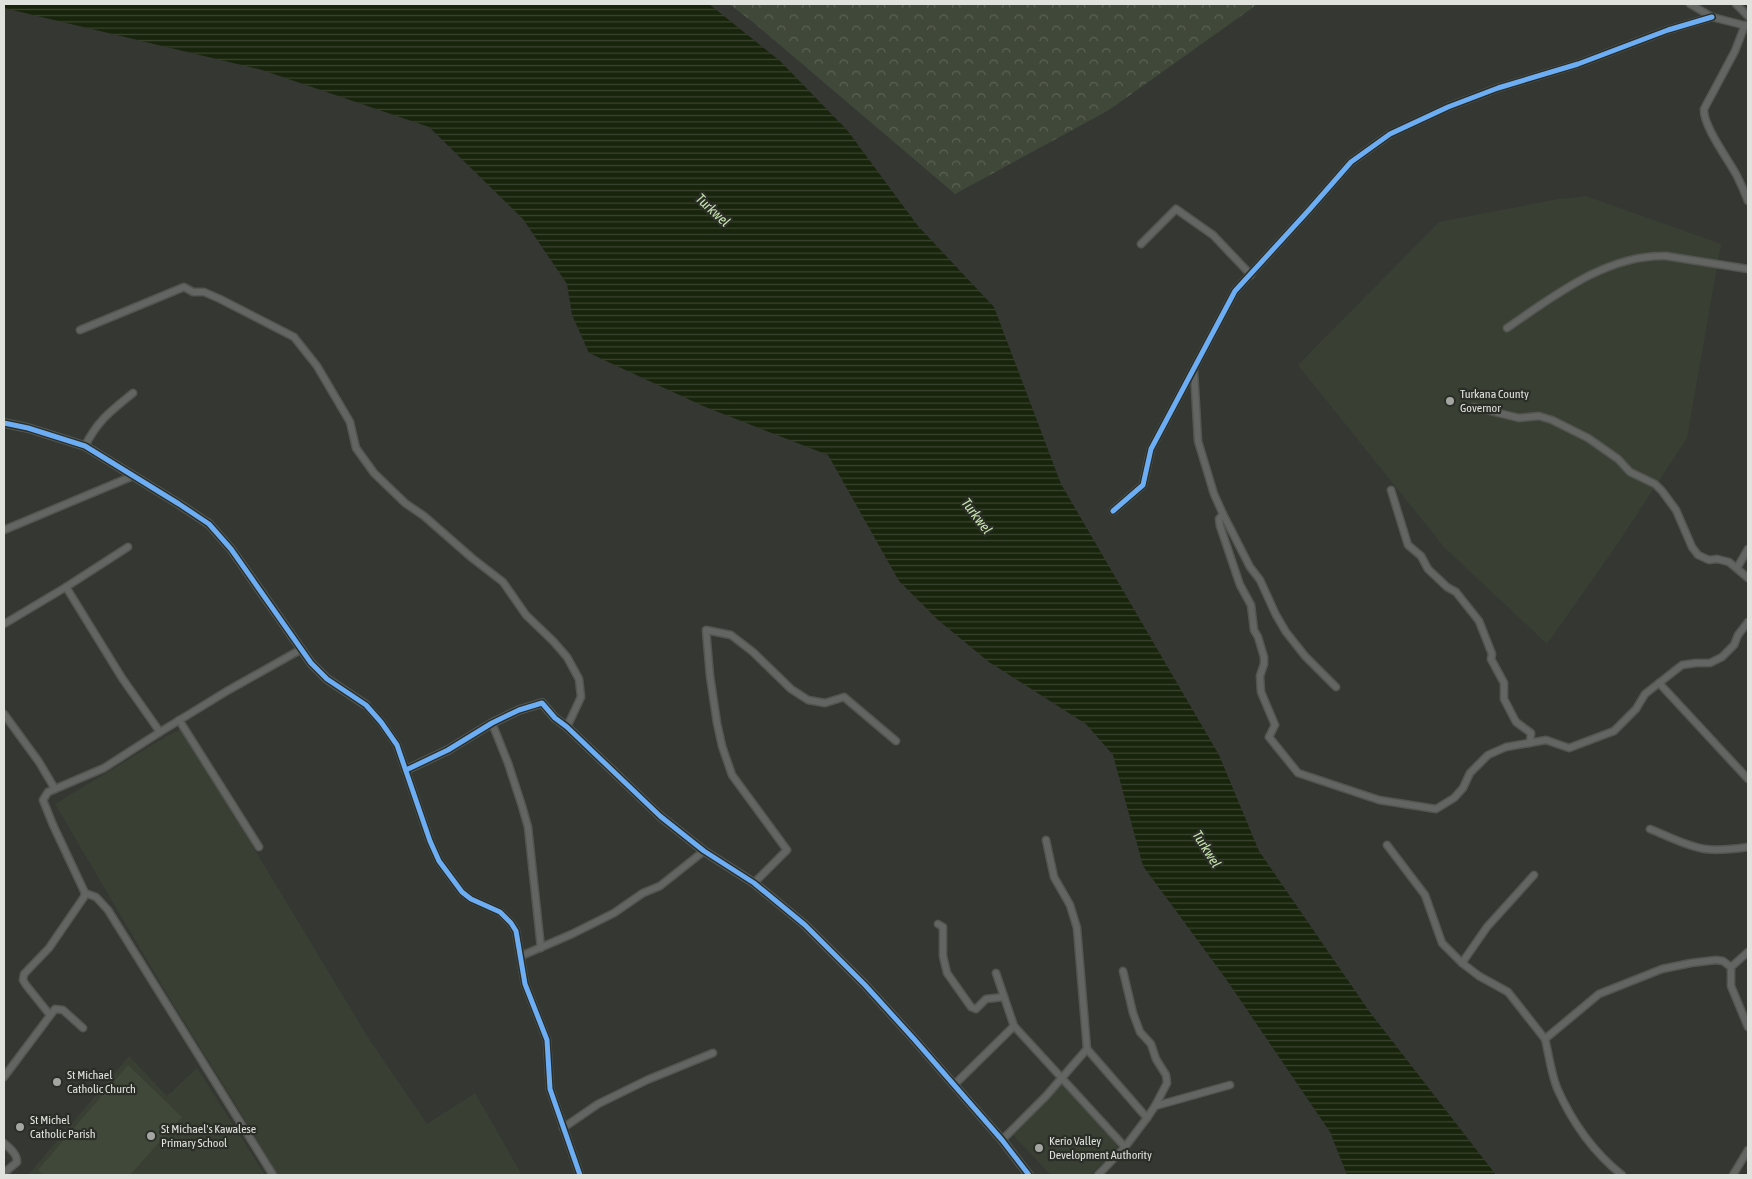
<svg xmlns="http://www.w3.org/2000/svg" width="1752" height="1179" viewBox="0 0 1752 1179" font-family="'Asap Condensed',sans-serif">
	<defs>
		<pattern id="forest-crowns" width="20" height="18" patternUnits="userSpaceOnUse" patternTransform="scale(1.25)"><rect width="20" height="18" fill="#404839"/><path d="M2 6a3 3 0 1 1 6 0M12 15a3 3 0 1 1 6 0" fill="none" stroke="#5b6255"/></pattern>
		<pattern id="water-rules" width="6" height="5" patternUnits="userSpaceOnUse" patternTransform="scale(1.25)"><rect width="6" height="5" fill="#19240c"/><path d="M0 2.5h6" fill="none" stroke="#3a442f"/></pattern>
	</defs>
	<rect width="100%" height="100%" fill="#343732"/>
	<g fill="#394033">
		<polygon points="1586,196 1721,244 1687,438 1614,549 1547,644 1444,547 1298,365 1439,222 1558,199"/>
		<polygon points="180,730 183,731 369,1039 427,1124 475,1093 522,1175 278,1175 231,1097 173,1004 55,804 167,736"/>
		<polygon points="129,1056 167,1096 197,1068 265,1175 28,1175"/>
		<polygon points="1062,1080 1120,1144 1091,1175 1051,1175 1012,1134"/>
	</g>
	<polygon fill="url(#forest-crowns)" points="729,4 1257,4 1255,6 1109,110 955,194 754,23"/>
	<polygon fill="#404839" points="128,1065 182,1117 130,1175 43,1175 38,1170"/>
	<polygon fill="url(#water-rules)" points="4,4 709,4 780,61 847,130 918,226 994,307 1061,484 1219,755 1259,851 1369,1011 1496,1175 1347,1175 1330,1132 1226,979 1143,866 1113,755 1086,724 989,662 938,620 899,581 828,455 703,406 589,353 572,315 567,284 523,219 429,127 262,70 4,8"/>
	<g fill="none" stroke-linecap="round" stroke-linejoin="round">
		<defs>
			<g id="minor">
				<polyline points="1690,4 1712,17 1747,26"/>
				<polyline points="1736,4 1748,16"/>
				<path d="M1745,25L1735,51L1704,109C1703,126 1728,159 1737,176C1741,184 1745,193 1748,201"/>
				<polyline points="1141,244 1176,209 1213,235 1251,275"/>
				<path d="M1507,328C1554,296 1607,254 1666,256L1748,269"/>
				<polyline points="80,330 184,287 193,292 204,292 220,299 294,337 317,366 350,422 356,448 374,473 405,503 424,516 472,558 503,582 526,615 553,641 567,657 579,679 581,697 567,727"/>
				<polyline points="1194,371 1198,441 1214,494 1223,514 1250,567 1260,580 1276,615 1286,632 1305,656 1336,687"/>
				<polyline points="1474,407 1519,418 1539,416 1552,420 1588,438 1618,459 1630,472 1655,484 1662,491 1676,510 1692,547 1698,555 1709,560 1717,559 1729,562 1748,578"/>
				<path d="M85,446C98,420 111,411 133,393"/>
				<polyline points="1391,490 1408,545 1421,556 1428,569 1447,587 1456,592 1479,621 1492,654 1491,659 1504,683 1504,699 1516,722 1531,733 1530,743"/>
				<polyline points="1113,511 1143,485 1151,449 1235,291 1309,210 1351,162 1390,134 1448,107 1498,88 1578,64 1668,30 1712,17"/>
				<polyline points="1223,514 1219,519 1220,526 1240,585 1251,605 1254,630 1258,637 1264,657 1264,664 1260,676 1261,692 1275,725 1269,737 1298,773 1379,800 1436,809 1454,798 1463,788 1470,773 1488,755 1506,747 1546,740 1569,748 1614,731 1636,709 1645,694 1682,665 1696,663 1710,663 1722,657 1734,645 1738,635 1748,622"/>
				<polyline points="4,530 133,476"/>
				<polyline points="1737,568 1748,549"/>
				<polyline points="66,587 128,547"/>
				<polyline points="4,624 66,587 122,678 160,732 227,691 300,650"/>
				<polyline points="1659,683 1748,779"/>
				<polyline points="366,705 381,722 397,745 430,841 439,861 462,892 471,899 500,912 511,923 516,931 525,984 547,1040 550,1089 580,1175"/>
				<polyline points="4,714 39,762 55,789"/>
				<polyline points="179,720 259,847"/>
				<polyline points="492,723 508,763 522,806 528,827 541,948"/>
				<path d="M1650,829C1668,836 1686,846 1705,849C1719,851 1734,849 1748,847"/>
				<polyline points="1046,840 1054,877 1070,905 1077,928 1087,1049 1147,1118 1125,1147 1098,1175"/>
				<polyline points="1387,845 1425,895 1442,943 1462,963 1479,976 1508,992 1545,1039"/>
				<polyline points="754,883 787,850 732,775 722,746 717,723 710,676 706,630 731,635 753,652 791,689 808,700 825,703 844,697 896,741"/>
				<polyline points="85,893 96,897 108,910 273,1175"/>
				<polyline points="938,924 943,927 943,956 947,973 971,1007 976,1009 986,999 1004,997"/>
				<polyline points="1748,952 1731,967 1731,986 1748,1027"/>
				<polyline points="521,956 572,934 614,913 643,893 660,886 704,851"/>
				<polyline points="1462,963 1487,927 1534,875"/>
				<polyline points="1123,971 1133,1013 1140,1032 1151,1044 1156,1059 1166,1075 1167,1083 1155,1106"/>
				<polyline points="996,973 1014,1026 1125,1147"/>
				<polyline points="50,1015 26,985 23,980 24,974 49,948 84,897 85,893 53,825 43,800 48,792 104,768 160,732"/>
				<polyline points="4,1077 55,1009 63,1010 83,1028"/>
				<polyline points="954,1085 1014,1026"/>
				<polyline points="1147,1118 1155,1106 1230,1085"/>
				<polyline points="563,1128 598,1104 647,1080 713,1053"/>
				<polyline points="1002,1140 1046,1096 1087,1049"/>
				<path d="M4,1143C9,1148 17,1153 17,1162L4,1173"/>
				<path d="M1622,1175C1593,1152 1572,1122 1557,1088C1551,1073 1549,1055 1545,1039L1599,994L1662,969L1691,963L1716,960L1723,961L1731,967"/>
				<polyline points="1733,1175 1748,1150"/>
			</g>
			<g id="tertiary">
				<polyline points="4,423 28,428 85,446 179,504 209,524 231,549 311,663 327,679 366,705"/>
				<polyline points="406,770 448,750 492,723 519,710 542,703 555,718 567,727 660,816 704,851 754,883 805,925 865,985 914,1039 1002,1140 1029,1175"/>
			</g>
		</defs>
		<use href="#minor" stroke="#535551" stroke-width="9"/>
		<use href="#tertiary" stroke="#535551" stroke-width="10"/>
		<use href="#minor" stroke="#636562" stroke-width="6"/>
		<use href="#tertiary" stroke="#636562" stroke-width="8"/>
		<defs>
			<g id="cycleway">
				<polyline points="4,423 28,428 85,446 179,504 209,524 231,549 311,663 327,679 366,705 381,722 397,745 430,841 439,861 462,892 471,899 500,912 511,923 516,931 525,984 547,1040 550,1089 580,1175"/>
				<polyline points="1113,511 1143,485 1151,449 1235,291 1309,210 1351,162 1390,134 1448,107 1498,88 1578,64 1668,30 1712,17"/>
				<polyline points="406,770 448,750 492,723 519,710 542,703 555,718 567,727 660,816 704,851 754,883 805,925 865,985 914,1039 1002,1140 1029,1175"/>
			</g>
		</defs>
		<use href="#cycleway" stroke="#2a2e27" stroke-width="8"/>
		<use href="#cycleway" stroke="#6dadf4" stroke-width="5"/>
	</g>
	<g fill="#a4a6a2" stroke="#2a2e27" stroke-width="2">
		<circle cx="1450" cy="401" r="5"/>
		<circle cx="57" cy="1082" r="5"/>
		<circle cx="20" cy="1127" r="5"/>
		<circle cx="151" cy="1136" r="5"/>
		<circle cx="1039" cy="1148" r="5"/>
	</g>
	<g text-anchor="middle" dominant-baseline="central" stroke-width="4.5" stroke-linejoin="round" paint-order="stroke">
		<g font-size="12" fill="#e0e2de" stroke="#2a2e27" text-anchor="start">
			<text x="1460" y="394">Turkana County<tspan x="1460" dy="14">Governor</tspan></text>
			<text x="67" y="1075">St Michael<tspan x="67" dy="14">Catholic Church</tspan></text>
			<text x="30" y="1120">St Michel<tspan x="30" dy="14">Catholic Parish</tspan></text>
			<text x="161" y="1129">St Michael's Kawalese<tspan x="161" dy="14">Primary School</tspan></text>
			<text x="1049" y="1141">Kerio Valley<tspan x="1049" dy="14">Development Authority</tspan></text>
		</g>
		<g font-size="14" font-style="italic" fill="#c8e4ae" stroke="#2a2e27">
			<text transform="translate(713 210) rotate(43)">Turkwel</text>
			<text transform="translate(977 516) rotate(53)">Turkwel</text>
			<text transform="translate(1207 849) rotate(58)">Turkwel</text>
		</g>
	</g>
	<rect width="1752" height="1179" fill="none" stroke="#e0e2de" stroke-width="10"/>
</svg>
